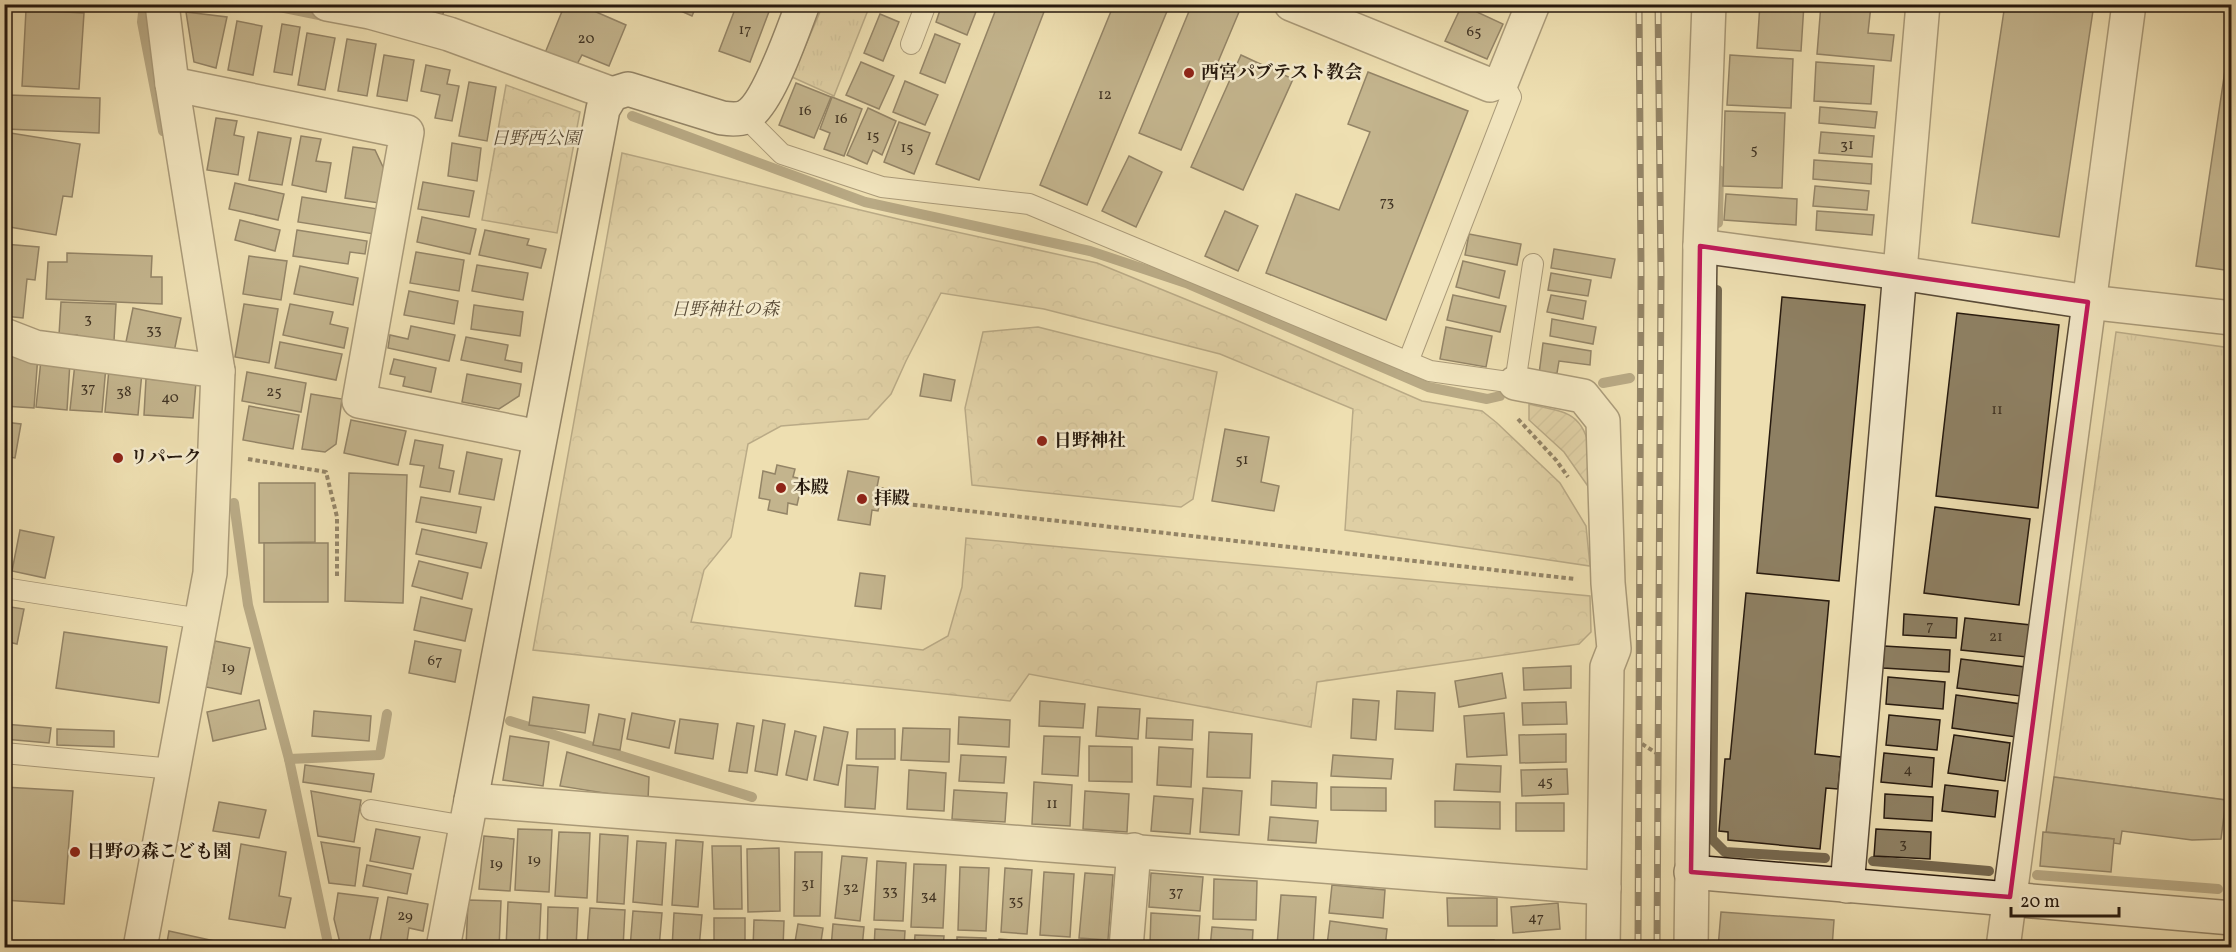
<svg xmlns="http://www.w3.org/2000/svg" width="2236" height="952" viewBox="0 0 2236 952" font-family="Vollkorn,'Noto Serif JP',serif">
	<defs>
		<pattern id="grass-tufts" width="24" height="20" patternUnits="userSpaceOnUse" patternTransform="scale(1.5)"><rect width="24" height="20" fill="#ccbd95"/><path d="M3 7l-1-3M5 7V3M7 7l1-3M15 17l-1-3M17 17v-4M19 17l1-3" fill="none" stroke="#afa27f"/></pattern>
		<pattern id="forest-crowns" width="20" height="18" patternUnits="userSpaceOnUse" patternTransform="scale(1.5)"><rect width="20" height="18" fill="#ccbd95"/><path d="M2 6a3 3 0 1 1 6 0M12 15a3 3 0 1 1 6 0" fill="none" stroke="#afa27f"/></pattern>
		<pattern id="garden-furrows" width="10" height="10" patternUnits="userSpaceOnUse" patternTransform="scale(1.5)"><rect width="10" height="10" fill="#ccbd95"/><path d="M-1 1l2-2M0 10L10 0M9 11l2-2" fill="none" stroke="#afa27f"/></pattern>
	</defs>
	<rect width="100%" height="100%" fill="#eedfb1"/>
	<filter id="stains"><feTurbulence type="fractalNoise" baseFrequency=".00333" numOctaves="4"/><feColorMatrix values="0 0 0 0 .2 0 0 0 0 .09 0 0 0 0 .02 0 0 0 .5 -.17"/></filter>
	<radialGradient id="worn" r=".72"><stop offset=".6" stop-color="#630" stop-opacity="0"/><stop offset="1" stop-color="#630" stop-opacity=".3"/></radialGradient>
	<g fill="url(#grass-tufts)" stroke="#796b52" stroke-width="1.5">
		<polygon points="823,5 870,5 834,96 792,77"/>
		<polygon points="2116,332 2231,348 2232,750 2225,800 2054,777"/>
	</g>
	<g fill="url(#forest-crowns)" stroke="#796b52" stroke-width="1.5">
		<polygon points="506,85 580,112 557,233 482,220"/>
		<polygon points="622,153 902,220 1097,263 1229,317 1422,401 1482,411 1497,423 1560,483 1586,526 1590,566 1345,530 1353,409 1220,354 1044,309 941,293 906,361 891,394 868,419 781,426 748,444 731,537 704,570 691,622 923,650 948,636 962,587 966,538 1590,596 1591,632 1579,644 1317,682 1311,727 1029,674 1010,701 533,650"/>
		<polygon points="1038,327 1217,372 1193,499 1181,507 972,485 965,408 983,332"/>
	</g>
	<path fill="url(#garden-furrows)" stroke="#796b52" stroke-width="1.5" d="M1529,404C1541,407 1554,409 1565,413C1595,425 1590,466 1592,492L1564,452L1529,420Z"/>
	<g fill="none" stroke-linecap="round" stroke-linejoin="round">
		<g stroke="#75684f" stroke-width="10">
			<polyline points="144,4 142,22 163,131"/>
			<polyline points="265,4 329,17"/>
			<polyline points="632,116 865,202 1090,251 1186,283 1428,387 1487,399 1500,396"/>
			<polyline points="1718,223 1719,170"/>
			<polyline points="1717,290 1712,839 1725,852 1825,858"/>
			<polyline points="1603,383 1630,378"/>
			<polyline points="234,503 248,605 289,759 329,948"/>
			<polyline points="510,721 752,797"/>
			<polyline points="289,759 380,755 387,714"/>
			<polyline points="1873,861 1989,871"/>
			<polyline points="2037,875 2218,889"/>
		</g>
	</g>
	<g fill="#8e8063" stroke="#26190e" stroke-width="1.5">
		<polygon points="414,4 447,4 442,16"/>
		<polygon points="565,4 578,4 626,25 609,66 582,55 576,66 545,53"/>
		<polygon points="665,4 697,4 692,16"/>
		<polygon points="737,4 759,4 770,9 750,62 719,51"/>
		<polygon points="942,4 979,4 967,35 936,22"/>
		<polygon points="998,4 1047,4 979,180 936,164"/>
		<polygon points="1114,4 1170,4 1087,205 1040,185"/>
		<polygon points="1192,4 1220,4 1239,12 1181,150 1139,133"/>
		<polygon points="1760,4 1804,4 1801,51 1757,48"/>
		<polygon points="1821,4 1871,5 1868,33 1894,35 1891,61 1817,54"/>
		<polygon points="2005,4 2094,4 2059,237 1972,223"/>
		<polygon points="1462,5 1503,24 1487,59 1445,41"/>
		<polygon points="26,10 84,13 79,89 22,86"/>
		<polygon points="186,12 227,17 216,68 194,62"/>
		<polygon points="880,14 899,22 883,61 864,53"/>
		<polygon points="237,21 262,26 253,75 228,70"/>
		<polygon points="2232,23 2232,271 2196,266"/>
		<polygon points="282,24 300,27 292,75 274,72"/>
		<polygon points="307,33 335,38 325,90 298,85"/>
		<polygon points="935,34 960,44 945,83 920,73"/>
		<polygon points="347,39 376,44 367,96 338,91"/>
		<polygon points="384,55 414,60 407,101 377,96"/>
		<polygon points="1241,55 1293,79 1243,190 1191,167"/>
		<polygon points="1730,55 1793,59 1791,108 1727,105"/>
		<polygon points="861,62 894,76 879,109 846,95"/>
		<polygon points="1816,62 1874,66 1871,104 1814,101"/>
		<polygon points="426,65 450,70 447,84 459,86 452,121 435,118 440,95 421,91"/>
		<polygon points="1368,72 1468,111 1386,320 1266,273 1296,194 1339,210 1370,132 1348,124"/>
		<polygon points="905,81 938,95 925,125 893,112"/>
		<polygon points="469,82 496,87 487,141 459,136"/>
		<polygon points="796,83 831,97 814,138 779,125"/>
		<polygon points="8,95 100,98 99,133 6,129"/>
		<polygon points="832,97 862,109 844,156 824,149 830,133 820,129"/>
		<polygon points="1820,107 1877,112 1875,128 1819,123"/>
		<polygon points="868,108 896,121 882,155 873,150 867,164 847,155"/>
		<polygon points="1725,111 1785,113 1782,188 1723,186"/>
		<polygon points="216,118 237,121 234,135 244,137 238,175 207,170"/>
		<polygon points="899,122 930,133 914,174 884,162"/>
		<polygon points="4,132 80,144 72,197 63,196 56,235 4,226"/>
		<polygon points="258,132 291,138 282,185 249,180"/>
		<polygon points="1821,132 1874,136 1872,157 1819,153"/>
		<polygon points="301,136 321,139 316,161 331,163 326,192 292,185"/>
		<polygon points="452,143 481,148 477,181 448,176"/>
		<polygon points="353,147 375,150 384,169 379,203 345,198"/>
		<polygon points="1129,156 1162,172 1136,227 1102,211"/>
		<polygon points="1814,160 1872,164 1871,184 1813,179"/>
		<polygon points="423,182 474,191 469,217 418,209"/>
		<polygon points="235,183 284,194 278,220 229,209"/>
		<polygon points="1815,186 1869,191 1867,210 1813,206"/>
		<polygon points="1726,194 1797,199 1796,225 1724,220"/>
		<polygon points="302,197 378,209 374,234 298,222"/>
		<polygon points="1225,211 1258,226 1238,271 1205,256"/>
		<polygon points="1817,211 1874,215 1872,235 1816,230"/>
		<polygon points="422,217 476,229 470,254 417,242"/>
		<polygon points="240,220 280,230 275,251 235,240"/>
		<polygon points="297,230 367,241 365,254 350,252 348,264 293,256"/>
		<polygon points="485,230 529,239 527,245 546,249 541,268 479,255"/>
		<polygon points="1469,234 1521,244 1517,265 1465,255"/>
		<polygon points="4,244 39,247 35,280 27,279 23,318 4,316"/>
		<polygon points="1554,249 1615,259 1611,278 1551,268"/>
		<polygon points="416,252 464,260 459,291 410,283"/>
		<polygon points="67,253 152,256 151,277 162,277 162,304 46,299 48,262 67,262"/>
		<polygon points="249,256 287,261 281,300 243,294"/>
		<polygon points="1463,261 1505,271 1499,298 1456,287"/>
		<polygon points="477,265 528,273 523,300 472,291"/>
		<polygon points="300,266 358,278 353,305 294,294"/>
		<polygon points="1551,273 1591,280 1588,296 1548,290"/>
		<polygon points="409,291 458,301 454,324 404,315"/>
		<polygon points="1453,295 1506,306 1500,332 1447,320"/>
		<polygon points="1551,295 1586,301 1583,319 1547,312"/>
		<polygon points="1782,297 1865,305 1839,581 1757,573"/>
		<polygon points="61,302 116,304 114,341 77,339 77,335 59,335"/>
		<polygon points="244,304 278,309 269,363 235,357"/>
		<polygon points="290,304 333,312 330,324 348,328 344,348 283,335"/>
		<polygon points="474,305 523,312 520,336 471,329"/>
		<polygon points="133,308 181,318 174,352 126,342"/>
		<polygon points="1957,313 2059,325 2038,508 1936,496"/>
		<polygon points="1552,319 1596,327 1593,344 1550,336"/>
		<polygon points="411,326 455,335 449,361 388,348 390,335 408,339"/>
		<polygon points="1446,327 1492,336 1486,367 1440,359"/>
		<polygon points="466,337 508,345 505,360 522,363 521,372 461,360"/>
		<polygon points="280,342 342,354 336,380 275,368"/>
		<polygon points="1543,343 1591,351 1590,365 1559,361 1557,373 1539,374"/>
		<polygon points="8,353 38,355 34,408 4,406"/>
		<polygon points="394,359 436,368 431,392 403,386 405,377 390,374"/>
		<polygon points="41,360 70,362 67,410 36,407"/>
		<polygon points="75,363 106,366 102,412 70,410"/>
		<polygon points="109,369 142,372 138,415 105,412"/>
		<polygon points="247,372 306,383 301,412 242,401"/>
		<polygon points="467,374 521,384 519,396 499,409 462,402"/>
		<polygon points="924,374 955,380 951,401 920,396"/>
		<polygon points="146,379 196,382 193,418 144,415"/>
		<polygon points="311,394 342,399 336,444 325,452 302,449"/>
		<polygon points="249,406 299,415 293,449 243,440"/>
		<polygon points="351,420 406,431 398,465 344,453"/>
		<polygon points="4,422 21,424 15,458 4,456"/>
		<polygon points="1225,429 1269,437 1261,482 1279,486 1274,511 1212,501"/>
		<polygon points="415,440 443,445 439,468 454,471 450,492 420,487 424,466 410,464"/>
		<polygon points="467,452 502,459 494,500 459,494"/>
		<polygon points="777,465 795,469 793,477 803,479 797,505 788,503 787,514 768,510 770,500 759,498 763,471 775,474"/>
		<polygon points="848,471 879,477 877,487 883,488 878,511 872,510 870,525 838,520"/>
		<polygon points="349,473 407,475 403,603 345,601"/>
		<polygon points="259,483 315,483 315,542 259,543"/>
		<polygon points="421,497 481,507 476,533 416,522"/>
		<polygon points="1935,507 2030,519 2019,605 1924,593"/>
		<polygon points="422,529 487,543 481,568 416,554"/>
		<polygon points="20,530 54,537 45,578 12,571"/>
		<rect x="264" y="543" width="64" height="59"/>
		<polygon points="419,561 468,573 462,599 412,586"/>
		<polygon points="860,573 885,576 881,609 855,606"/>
		<polygon points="1746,593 1829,601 1815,754 1841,757 1838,789 1826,788 1820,849 1728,840 1728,832 1719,831 1725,759 1730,759"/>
		<polygon points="421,597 472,609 465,641 414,630"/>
		<polygon points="4,606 24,609 17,644 4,641"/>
		<polygon points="1904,614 1957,618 1956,638 1903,635"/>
		<polygon points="1965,618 2031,625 2027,657 1961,650"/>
		<polygon points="64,632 167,647 159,703 56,688"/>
		<polygon points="215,641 250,648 241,694 206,687"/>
		<polygon points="415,641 461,650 455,682 409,673"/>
		<polygon points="1884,646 1950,650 1949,672 1883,668"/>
		<polygon points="1961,659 2025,667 2021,696 1957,688"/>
		<polygon points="1571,666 1571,688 1524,690 1523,668"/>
		<polygon points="1502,673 1506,698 1459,707 1455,681"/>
		<polygon points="1888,677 1945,682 1943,709 1886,704"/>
		<polygon points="1397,691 1435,693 1433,731 1395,729"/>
		<polygon points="1956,695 2021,704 2016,737 1952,728"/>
		<polygon points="533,697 589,705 585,733 529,725"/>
		<polygon points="1353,699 1379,701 1376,740 1351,738"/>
		<polygon points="259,700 266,729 213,741 207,712"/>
		<polygon points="1040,701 1085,704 1083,728 1039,726"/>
		<polygon points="1566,702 1567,724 1523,725 1522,703"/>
		<polygon points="1098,707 1140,709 1138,739 1096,736"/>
		<polygon points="314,711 371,716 369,741 312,736"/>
		<polygon points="632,713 675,721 669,748 627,739"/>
		<polygon points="1504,713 1507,755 1467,757 1464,716"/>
		<polygon points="599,714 625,719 620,750 593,745"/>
		<polygon points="1889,715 1940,720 1937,750 1886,745"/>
		<polygon points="959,717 1010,720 1009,747 958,744"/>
		<polygon points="1147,718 1193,720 1192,740 1146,738"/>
		<polygon points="680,719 718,724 713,759 675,753"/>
		<polygon points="763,720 785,724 777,775 755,771"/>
		<polygon points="737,723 754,726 747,773 729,771"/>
		<polygon points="4,724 51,728 49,743 4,739"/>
		<polygon points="824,727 848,732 838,785 814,780"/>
		<polygon points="903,728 950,729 949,762 901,760"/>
		<polygon points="57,729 114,731 114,747 57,745"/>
		<polygon points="857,729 895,729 895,759 856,759"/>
		<polygon points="795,731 816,736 807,780 786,775"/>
		<polygon points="1209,732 1252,734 1250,778 1207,777"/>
		<polygon points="1566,734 1566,762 1520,763 1519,735"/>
		<polygon points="1954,735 2010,743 2005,781 1948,773"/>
		<polygon points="510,736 549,742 543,786 503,780"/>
		<polygon points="1044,736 1080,737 1078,776 1042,774"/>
		<polygon points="1089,746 1132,747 1132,782 1089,781"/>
		<polygon points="1159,747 1193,749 1191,787 1157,785"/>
		<polygon points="567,752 649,777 648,800 560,786"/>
		<polygon points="1884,753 1934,758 1932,787 1881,782"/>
		<polygon points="961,755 1006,757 1004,783 959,781"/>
		<polygon points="1333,755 1393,759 1391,779 1331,776"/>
		<polygon points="1456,764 1501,766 1500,792 1454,790"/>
		<polygon points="305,765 374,774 371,792 303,782"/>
		<polygon points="847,765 878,767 875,809 845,807"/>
		<polygon points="1567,769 1568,794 1522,796 1521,770"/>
		<polygon points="909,770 946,773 944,811 907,809"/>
		<polygon points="2054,777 2226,800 2221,839 2192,840 2122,831 2120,844 2113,843 2114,839 2046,832"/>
		<polygon points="1272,781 1317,783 1316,808 1271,805"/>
		<polygon points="1034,782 1072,785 1070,826 1032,824"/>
		<polygon points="1945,785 1998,791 1995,817 1942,811"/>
		<polygon points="4,787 73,791 64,904 4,900"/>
		<polygon points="1331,787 1386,788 1386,811 1331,810"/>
		<polygon points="1203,788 1242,791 1239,835 1200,832"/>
		<polygon points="954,790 1007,793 1005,822 952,819"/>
		<polygon points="311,791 361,800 354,842 318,836"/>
		<polygon points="1085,791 1129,794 1127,832 1083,829"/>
		<polygon points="1885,794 1933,797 1932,821 1884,818"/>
		<polygon points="1154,796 1193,799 1190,834 1151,831"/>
		<polygon points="1435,801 1500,802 1500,829 1435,827"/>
		<polygon points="219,802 266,810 259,838 213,831"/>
		<rect x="1516" y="803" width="48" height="28"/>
		<polygon points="1270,817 1318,821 1316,843 1268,840"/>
		<polygon points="376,829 420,837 413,869 370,861"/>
		<polygon points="518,829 552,830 549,892 515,890"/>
		<polygon points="1876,829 1931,832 1930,859 1874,856"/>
		<polygon points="559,832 590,833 587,898 555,896"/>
		<polygon points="2043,832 2114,839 2111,872 2040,866"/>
		<polygon points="600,834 628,836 624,904 597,902"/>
		<polygon points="484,836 514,839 510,891 479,889"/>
		<polygon points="676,840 703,842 698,907 672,905"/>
		<polygon points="637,841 666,843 662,905 633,902"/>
		<polygon points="321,842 360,848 355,886 329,883"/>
		<polygon points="241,844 286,852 279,896 291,898 285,928 229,919"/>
		<polygon points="712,846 741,846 742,909 714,909"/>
		<polygon points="779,848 780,911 748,912 747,849"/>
		<polygon points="795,852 822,852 820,916 794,916"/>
		<polygon points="842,856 867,858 860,921 835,918"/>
		<polygon points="877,861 906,863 903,921 874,920"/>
		<polygon points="914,864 946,865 943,928 911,927"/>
		<polygon points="367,865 411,874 407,894 363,886"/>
		<polygon points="960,867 989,868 986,931 958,930"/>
		<polygon points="1005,868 1032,870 1027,934 1001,932"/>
		<polygon points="1044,872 1074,874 1070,937 1040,935"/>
		<polygon points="1085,873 1113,875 1108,940 1079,938"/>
		<polygon points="1151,873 1203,877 1200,911 1149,907"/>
		<polygon points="1214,879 1257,881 1256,920 1213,919"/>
		<polygon points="1332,885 1385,890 1383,918 1329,913"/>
		<polygon points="338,893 378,898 368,948 341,947 334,919"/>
		<polygon points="1281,895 1316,897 1313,948 1277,946"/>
		<polygon points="388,897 428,904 423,931 409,928 406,948 379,948"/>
		<polygon points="1447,898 1497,898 1497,926 1448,926"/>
		<polygon points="468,900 501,901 499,948 466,948"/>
		<polygon points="508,902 541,904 539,948 506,948"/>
		<polygon points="1558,903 1560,929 1513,933 1511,907"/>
		<polygon points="548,907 578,908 576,948 547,948"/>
		<polygon points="590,908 625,910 623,948 587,948"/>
		<polygon points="633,911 662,913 659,948 630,948"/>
		<polygon points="1721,912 1834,920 1832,948 1718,948"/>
		<polygon points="674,913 702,915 699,948 672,948"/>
		<polygon points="1151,913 1200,916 1198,947 1150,944"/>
		<rect x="714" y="918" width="31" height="30"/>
		<polygon points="754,920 784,921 783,948 753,948"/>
		<polygon points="1330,921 1387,929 1385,948 1327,945"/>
		<polygon points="798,924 823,928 820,948 794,948"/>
		<polygon points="833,924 864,927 862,948 831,948"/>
		<polygon points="1212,927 1253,930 1252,948 1210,948"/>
		<polygon points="875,929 905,931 904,948 874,948"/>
		<polygon points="169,931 233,945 232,948 166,948"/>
		<polygon points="915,935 944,936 943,948 914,948"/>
		<polygon points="957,937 986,938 986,948 957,948"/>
		<polygon points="999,939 1037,942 1036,948 998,948"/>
		<polygon points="1494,940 1495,948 1437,948 1437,941"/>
		<polygon points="1563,942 1563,948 1510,948 1510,944"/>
		<polygon points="2042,944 2062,948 2041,948"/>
	</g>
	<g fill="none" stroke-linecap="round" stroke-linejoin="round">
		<defs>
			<g id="lane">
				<polyline points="911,44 926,4"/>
				<polyline points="745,117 782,154 882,187 1029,204 1430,371 1515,383 1533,264"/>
				<polyline points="1408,362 1511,97 1502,81"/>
				<polyline points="4,588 201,619"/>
				<polyline points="4,753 173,769"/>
				<polyline points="371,810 466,826"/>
			</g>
			<g id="street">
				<polyline points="327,4 370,12 449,34 612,94"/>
				<polyline points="1291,4 1490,85 1502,81 1533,4"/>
				<polyline points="172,84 407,132 359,401 539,437"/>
				<polyline points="1700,246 1900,273 2088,302 2232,318"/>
				<polyline points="4,335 35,347 218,371"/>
				<polyline points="1515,383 1583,396 1603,421 1608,583 1614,649 1607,667 1603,948"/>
				<polyline points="1847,886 1923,4"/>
				<polyline points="140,948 210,573 218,371 172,84 162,4"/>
				<polyline points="443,948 471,800 1604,888"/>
				<polyline points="1126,948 1134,850"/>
				<polyline points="1691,948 1700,246 1709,4"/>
				<polyline points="2003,948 2129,4"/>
			</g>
			<g id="secondary">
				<path d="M471,800L603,109L612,94L628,89L722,118C729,119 738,120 745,117C768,106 793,29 803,4"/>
				<polyline points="1691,872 2232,918"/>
			</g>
		</defs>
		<use href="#lane" stroke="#584a37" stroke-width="22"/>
		<use href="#street" stroke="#584a37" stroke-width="36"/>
		<use href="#secondary" stroke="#26190e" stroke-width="36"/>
		<g stroke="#26190e" stroke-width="4" stroke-dasharray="4.5 3" stroke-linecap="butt">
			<polyline points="1518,419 1556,460 1568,477"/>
			<polyline points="248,459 326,472 337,517 337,577"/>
			<polyline points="898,503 1575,579"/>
			<polyline points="1642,744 1658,754"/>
		</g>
		<use href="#lane" stroke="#f4eacc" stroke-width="20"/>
		<use href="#street" stroke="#f4eacc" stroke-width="33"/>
		<use href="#secondary" stroke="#f4eacc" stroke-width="33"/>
		<defs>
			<g id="rail">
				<polyline points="1638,948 1641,270 1639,4"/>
				<polyline points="1657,948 1661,275 1658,4"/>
			</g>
		</defs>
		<use href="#rail" stroke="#26190e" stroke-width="7"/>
		<use href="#rail" stroke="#f4eacc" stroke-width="4.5" stroke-dasharray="14" stroke-linecap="butt"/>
	</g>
	<path d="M0 0H2236V952H0ZM1700,246L2088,302L2010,897L1691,872Z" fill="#eedfb1" fill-opacity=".55" fill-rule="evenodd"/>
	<path fill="none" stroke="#c2185b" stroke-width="4.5" stroke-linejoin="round" d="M1700,246L2088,302L2010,897L1691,872Z"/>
	<g fill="#8f2418" stroke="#f4eacc" stroke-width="2">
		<circle cx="1189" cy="73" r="6"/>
		<circle cx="1042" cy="441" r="6"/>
		<circle cx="118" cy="458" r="6"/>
		<circle cx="781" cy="488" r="6"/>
		<circle cx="862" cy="499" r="6"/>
		<circle cx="75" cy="852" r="6"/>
	</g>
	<g text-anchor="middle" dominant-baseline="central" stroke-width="5" stroke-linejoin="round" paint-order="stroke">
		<g font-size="15" fill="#403323">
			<text x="745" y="30">17</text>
			<text x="1474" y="32">65</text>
			<text x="586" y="39">20</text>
			<text x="1105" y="95">12</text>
			<text x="805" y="111">16</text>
			<text x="841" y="119">16</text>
			<text x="873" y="136">15</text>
			<text x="1847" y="145">31</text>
			<text x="907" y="148">15</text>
			<text x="1754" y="150">5</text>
			<text x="1387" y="202">73</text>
			<text x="88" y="319">3</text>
			<text x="154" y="330">33</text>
			<text x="88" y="388">37</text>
			<text x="124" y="392">38</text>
			<text x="274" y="392">25</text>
			<text x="170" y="398">40</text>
			<text x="1997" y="410">11</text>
			<text x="1242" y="460">51</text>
			<text x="1930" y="626">7</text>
			<text x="1996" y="637">21</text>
			<text x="435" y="661">67</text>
			<text x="228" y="668">19</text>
			<text x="1908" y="770">4</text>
			<text x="1545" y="782">45</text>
			<text x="1052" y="804">11</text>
			<text x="1903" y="844">3</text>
			<text x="534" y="860">19</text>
			<text x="496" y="864">19</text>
			<text x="808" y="884">31</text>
			<text x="851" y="888">32</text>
			<text x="890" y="891">33</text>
			<text x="1176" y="892">37</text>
			<text x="929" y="896">34</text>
			<text x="1016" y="901">35</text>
			<text x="405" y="916">29</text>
			<text x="1536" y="918">47</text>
		</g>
		<g font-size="18" font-weight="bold" fill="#26190e" stroke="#f4eacc" text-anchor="start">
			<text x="1201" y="73">西宮パブテスト教会</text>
			<text x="1054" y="441">日野神社</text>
			<text x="130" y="458">リパーク</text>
			<text x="793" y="488">本殿</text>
			<text x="874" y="499">拝殿</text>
			<text x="87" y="852">日野の森こども園</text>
		</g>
		<g font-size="18" font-style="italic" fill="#584a36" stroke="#f4eacc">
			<text x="536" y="139">日野西公園</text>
			<text x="725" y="310">日野神社の森</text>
		</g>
	</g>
	<rect width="2236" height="952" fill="none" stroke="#eedfb1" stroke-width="24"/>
	<rect x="6" y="6" width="2224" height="940" fill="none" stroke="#26190e" stroke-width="3"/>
	<rect x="12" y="12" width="2212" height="928" fill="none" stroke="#26190e" stroke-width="1.5"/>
	<path d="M2011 907v9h108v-9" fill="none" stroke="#26190e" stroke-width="3"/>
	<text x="2020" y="907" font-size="18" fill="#26190e" stroke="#f4eacc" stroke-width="4.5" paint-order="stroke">20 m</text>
	<rect width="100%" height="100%" filter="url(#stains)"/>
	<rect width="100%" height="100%" fill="url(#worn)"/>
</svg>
